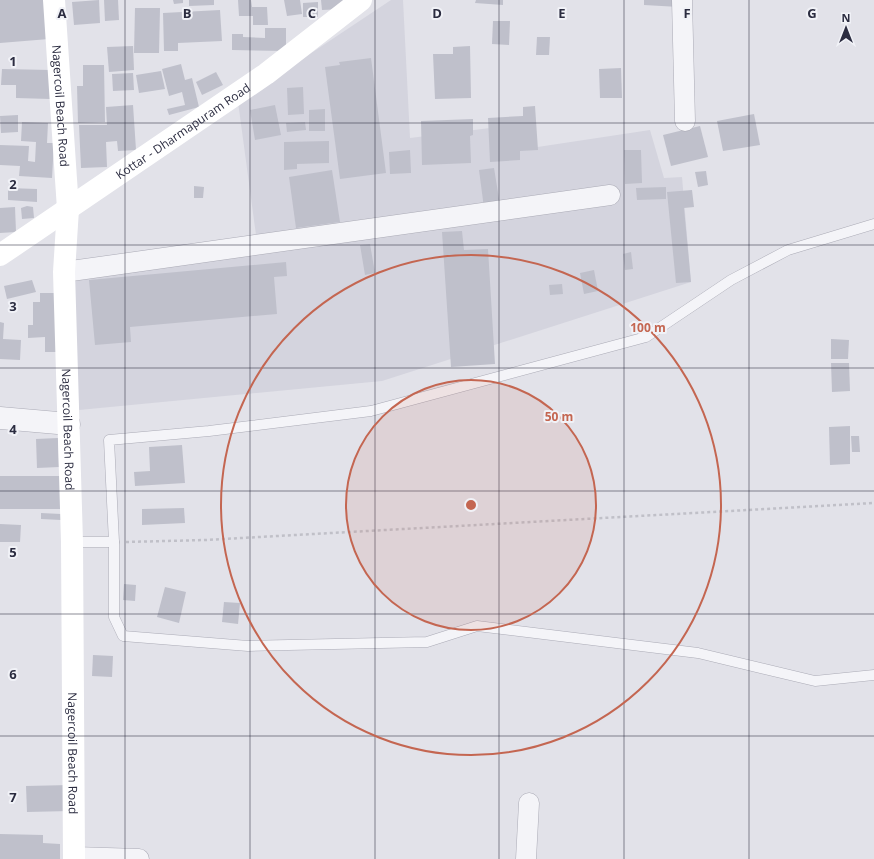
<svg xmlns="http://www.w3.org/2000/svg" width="874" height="859" viewBox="0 0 874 859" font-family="'Open Sans',sans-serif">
	<rect width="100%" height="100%" fill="#e2e2e9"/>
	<polygon fill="#d4d4de" points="391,0 403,0 410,138 529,123 531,148 650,130 664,178 682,177 691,282 382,381 79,410 68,262 256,235 238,102"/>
	<g fill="#bfc0cb">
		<polygon points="0,0 46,0 49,39 0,43"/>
		<polygon points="99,0 100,23 74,25 72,2"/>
		<polygon points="104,0 118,0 119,20 105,21"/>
		<polygon points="173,0 183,0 183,3 174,4"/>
		<polygon points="189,0 214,0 214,5 189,6"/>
		<polygon points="238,0 251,0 252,7 267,7 268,25 253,25 253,16 239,16"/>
		<polygon points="284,0 300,0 302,14 287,16"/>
		<polygon points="321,0 344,0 344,9 322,10"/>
		<polygon points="476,0 503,0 503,5 475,3"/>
		<polygon points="644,0 679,0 679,7 644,5"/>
		<polygon points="318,2 318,17 303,17 303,3"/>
		<polygon points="135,8 160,8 159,53 134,53"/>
		<polygon points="220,10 222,41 178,43 178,51 164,51 163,13"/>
		<polygon points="493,21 510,21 509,45 492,44"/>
		<polygon points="265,28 286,28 286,51 232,50 232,34 243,34 243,37 265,38"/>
		<polygon points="537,37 550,37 549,55 536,55"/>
		<polygon points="133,46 134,70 109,72 107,47"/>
		<polygon points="470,46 471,98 435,99 433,54 453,54 453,47"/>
		<polygon points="371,58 386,173 340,179 325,67 340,65 339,62"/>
		<polygon points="181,64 185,80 192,78 199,107 169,115 167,109 185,105 182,92 169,96 162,69"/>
		<polygon points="83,65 104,65 105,122 78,123 77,86 83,86"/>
		<polygon points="621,68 622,98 600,98 599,69"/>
		<polygon points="2,69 51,70 50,99 16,98 16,85 1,85"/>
		<polygon points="161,71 165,89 139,93 136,75"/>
		<polygon points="216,72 223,85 202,95 196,82"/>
		<polygon points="133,73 134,90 113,91 112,74"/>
		<polygon points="303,87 304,114 288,115 287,88"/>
		<polygon points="133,105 136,150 118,151 117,141 106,142 107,167 81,168 79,125 107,125 106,107"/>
		<polygon points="275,105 281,135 255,140 250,110"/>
		<polygon points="535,106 538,150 520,151 520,160 490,162 488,118 523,116 523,107"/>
		<polygon points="325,109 325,131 309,131 309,110"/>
		<polygon points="754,114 760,145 723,151 717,121"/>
		<polygon points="18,115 18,132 1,133 0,116"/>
		<polygon points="473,119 473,135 470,136 471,163 422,165 421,121"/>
		<polygon points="22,122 48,123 47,143 54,143 52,178 19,176 20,166 0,165 0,145 29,146 28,161 35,162 36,142 21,141"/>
		<polygon points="305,122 306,130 287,132 286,123"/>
		<polygon points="700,126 708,157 671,166 663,135"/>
		<polygon points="329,141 329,163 297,164 297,169 284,170 284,142"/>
		<polygon points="410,150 411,173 390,174 389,152"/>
		<polygon points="624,150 641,150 642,183 625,184"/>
		<polygon points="494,168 500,205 484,208 479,170"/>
		<polygon points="332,170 340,222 296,228 289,177"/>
		<polygon points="706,171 708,185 698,187 695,172"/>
		<polygon points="194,186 204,187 203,198 194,198"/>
		<polygon points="666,187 666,199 637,200 636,188"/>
		<polygon points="8,188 37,189 37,202 8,200"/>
		<polygon points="692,190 694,207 684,208 691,282 676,283 667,192"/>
		<polygon points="27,206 33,207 34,218 22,219 21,208"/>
		<polygon points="15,207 16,232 0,233 0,208"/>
		<polygon points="462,231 464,250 488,249 495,364 451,367 442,232"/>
		<polygon points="370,244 375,273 365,275 360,245"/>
		<polygon points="631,252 633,269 625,270 623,254"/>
		<polygon points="286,262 287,276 274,277 277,314 130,327 131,342 95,345 89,280"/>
		<polygon points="594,270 598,291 584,294 580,273"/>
		<polygon points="32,280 36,292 7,299 4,286"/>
		<polygon points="562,284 563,294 550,295 549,285"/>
		<polygon points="40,293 57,293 60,352 45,352 45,337 28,338 28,325 33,325 33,302 40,302"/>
		<polygon points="0,322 4,323 3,339 21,340 20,360 0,359"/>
		<polygon points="831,339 849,340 848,359 831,359"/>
		<polygon points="831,363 849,363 850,391 832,392"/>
		<polygon points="850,426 850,464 830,465 829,427"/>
		<polygon points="851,436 859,436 860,452 852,452"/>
		<polygon points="58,438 59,467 37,468 36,439"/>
		<polygon points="182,445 185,483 135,486 134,472 150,471 149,447"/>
		<rect x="0" y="476" width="63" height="33"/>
		<polygon points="184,508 185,523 142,525 142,509"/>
		<polygon points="41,513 61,514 61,520 41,519"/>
		<polygon points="0,524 21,525 20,542 0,542"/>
		<polygon points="124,584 136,585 135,601 123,600"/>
		<polygon points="165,587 186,592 179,623 157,617"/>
		<polygon points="224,602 240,603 238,624 222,622"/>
		<polygon points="93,655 113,656 112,677 92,676"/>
		<polygon points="70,785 70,811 27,812 26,786"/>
		<polygon points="0,834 43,835 43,843 60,844 60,859 0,859"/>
	</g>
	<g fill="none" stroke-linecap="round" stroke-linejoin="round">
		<defs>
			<g id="service">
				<polyline points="874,224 788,250 731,280 646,337 371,411 209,431 109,440 114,542 114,617 123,636 248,646 427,642 477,626 698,653 815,681 874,675"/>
				<polyline points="72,542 114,542"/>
			</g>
			<g id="minor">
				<polyline points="682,0 685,121"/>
				<polyline points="64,272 610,195"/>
				<polyline points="74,857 139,859"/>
				<polyline points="526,859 529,803"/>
			</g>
			<polyline id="tertiary" points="0,418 69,424"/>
		</defs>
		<use href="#service" stroke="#ababb6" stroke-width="11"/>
		<use href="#minor" stroke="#ababb6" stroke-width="21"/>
		<use href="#tertiary" stroke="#ababb6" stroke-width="23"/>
		<polyline stroke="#c0c0c8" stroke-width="2.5" stroke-dasharray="3 3" stroke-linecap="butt" points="126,542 205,540 874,503"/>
		<use href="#service" stroke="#f4f4f8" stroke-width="10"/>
		<use href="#minor" stroke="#f4f4f8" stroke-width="20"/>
		<use href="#tertiary" stroke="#f4f4f8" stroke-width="22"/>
		<g stroke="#fff" stroke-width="22">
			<path id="s1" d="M54,0L68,209L64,272L72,542L74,859"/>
			<path id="s2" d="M0,255L266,74L361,0"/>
		</g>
	</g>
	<path fill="none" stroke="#2b2c40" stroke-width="1" stroke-opacity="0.55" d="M125,0V859M250,0V859M375,0V859M499,0V859M624,0V859M749,0V859M0,123H874M0,245H874M0,368H874M0,491H874M0,614H874M0,736H874"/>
	<circle cx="471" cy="505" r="125" fill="#c46651" fill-opacity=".12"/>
	<g fill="none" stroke="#c46651" stroke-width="2">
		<circle cx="471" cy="505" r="125"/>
		<circle cx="471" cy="505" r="250"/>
	</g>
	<g text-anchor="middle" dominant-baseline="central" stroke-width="4" stroke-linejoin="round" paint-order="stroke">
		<g font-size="12" fill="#2b2c40" stroke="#f1f2f7">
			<text stroke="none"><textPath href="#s1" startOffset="106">Nagercoil Beach Road</textPath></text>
			<text stroke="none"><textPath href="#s2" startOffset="221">Kottar - Dharmapuram Road</textPath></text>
			<text stroke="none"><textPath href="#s1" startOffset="430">Nagercoil Beach Road</textPath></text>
			<text stroke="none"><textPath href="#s1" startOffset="754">Nagercoil Beach Road</textPath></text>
		</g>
	</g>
	<g font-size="13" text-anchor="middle" font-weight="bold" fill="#2b2c40" stroke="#f1f2f7" stroke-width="4" stroke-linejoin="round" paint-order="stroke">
		<text x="62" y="18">A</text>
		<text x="187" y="18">B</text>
		<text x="312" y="18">C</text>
		<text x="437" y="18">D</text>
		<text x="562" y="18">E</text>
		<text x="687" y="18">F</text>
		<text x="812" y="18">G</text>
		<text x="13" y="66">1</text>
		<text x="13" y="189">2</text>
		<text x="13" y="311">3</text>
		<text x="13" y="434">4</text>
		<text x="13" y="557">5</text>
		<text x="13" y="679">6</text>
		<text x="13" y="802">7</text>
	</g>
	<circle cx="471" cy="505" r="6" fill="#c46651" stroke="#f1f2f7" stroke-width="2"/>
	<g font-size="12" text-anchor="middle" font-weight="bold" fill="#c46651" stroke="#f1f2f7" stroke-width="4" stroke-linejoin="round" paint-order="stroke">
		<text x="648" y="332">100 m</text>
		<text x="559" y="421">50 m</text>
	</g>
	<g transform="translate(846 28)" stroke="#f1f2f7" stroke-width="3" paint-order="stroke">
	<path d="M0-3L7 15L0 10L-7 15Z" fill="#2b2c40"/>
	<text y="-6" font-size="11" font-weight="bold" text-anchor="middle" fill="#2b2c40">N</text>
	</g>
</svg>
